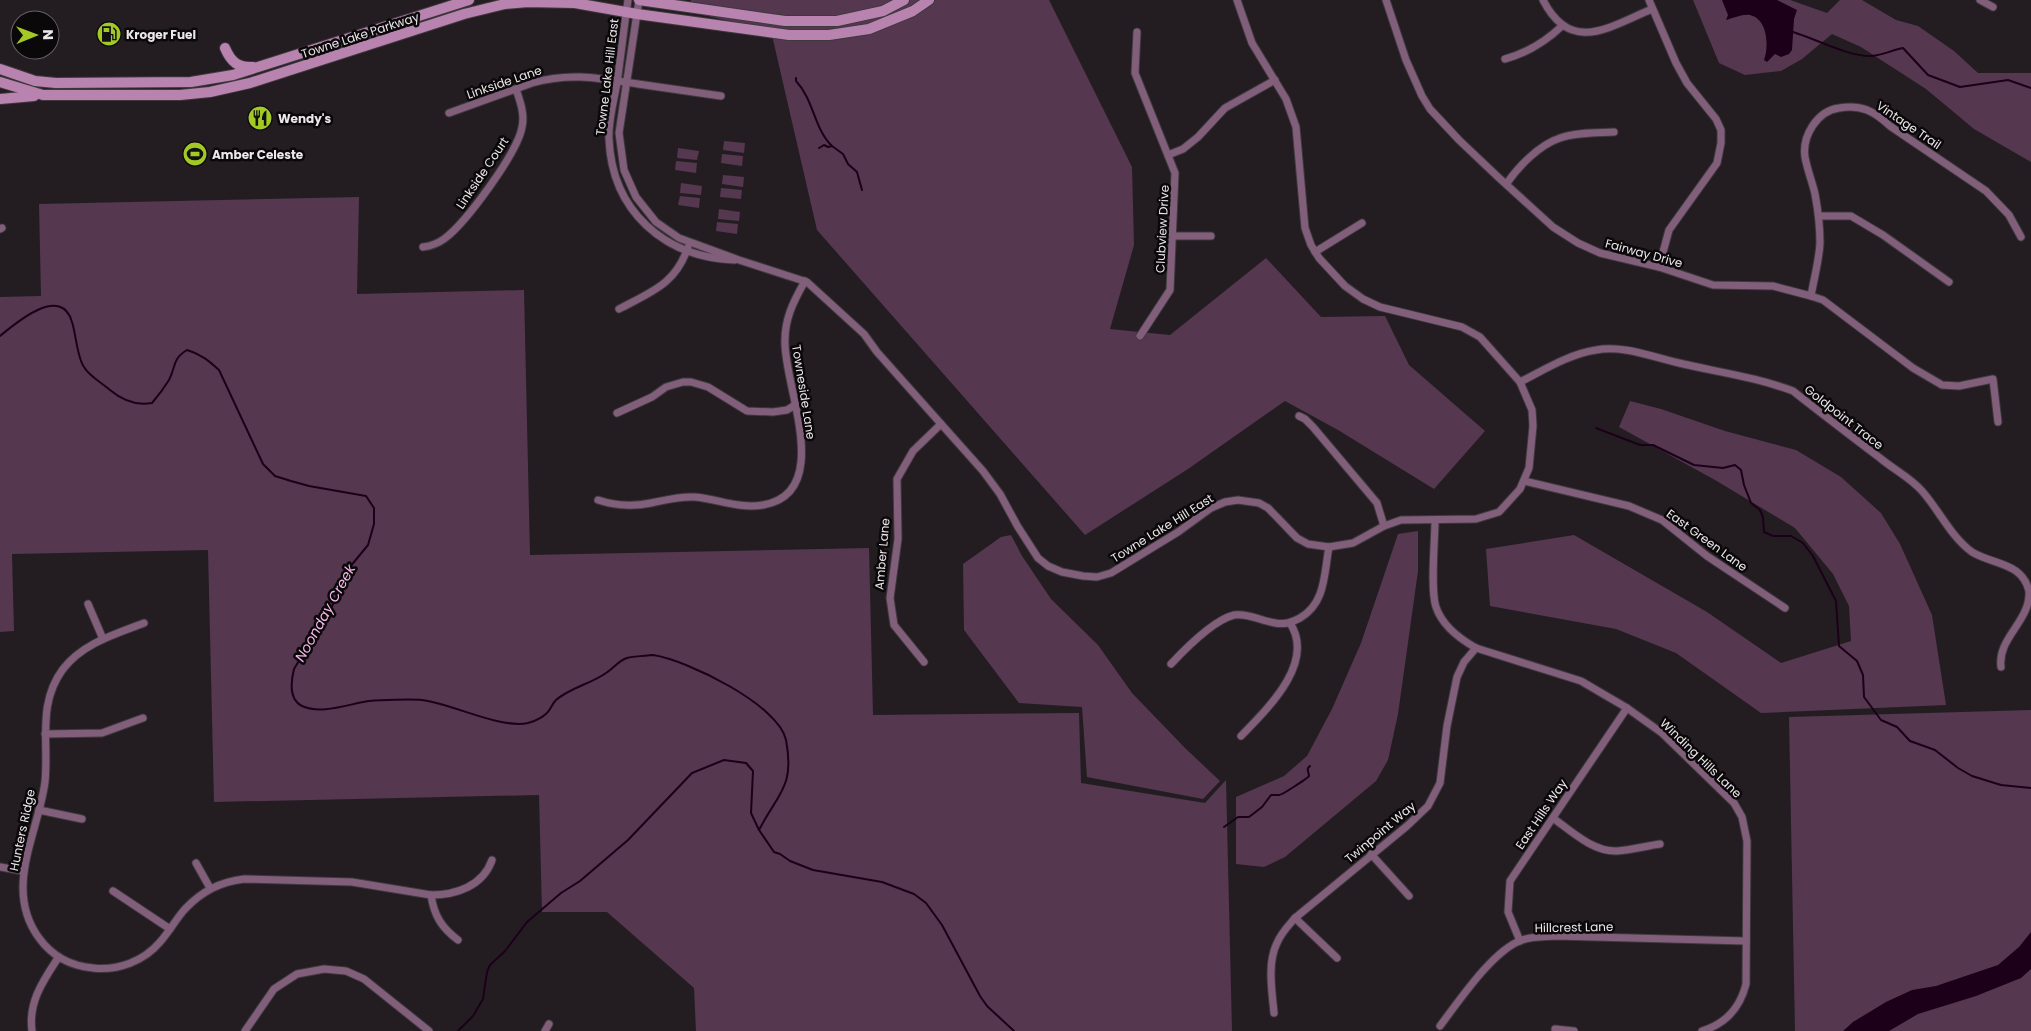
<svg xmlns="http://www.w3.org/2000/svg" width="2031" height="1031" viewBox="0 0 2031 1031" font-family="Poppins,sans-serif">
	<rect width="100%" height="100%" fill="#231d22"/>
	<g fill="#553750">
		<polygon points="691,0 1049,0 1132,167 1134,245 1110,329 1170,335 1266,258 1321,317 1385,316 1409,365 1485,431 1434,489 1338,430 1285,401 1188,469 1085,535 817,230 771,31 687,11"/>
		<polygon points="1693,0 1790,0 1827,13 1840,0 1862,0 1896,20 1918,26 1954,51 1978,73 2031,73 2031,162 1974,129 1926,89 1861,47 1832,34 1802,59 1781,71 1745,75 1719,63"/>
		<polygon points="724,141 745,143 744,153 723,150"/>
		<polygon points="678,148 699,151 697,160 677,158"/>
		<polygon points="722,154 743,156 742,166 721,163"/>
		<polygon points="676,161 697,163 696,173 675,170"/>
		<polygon points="723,175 744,177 743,187 722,184"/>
		<polygon points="681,183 702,186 701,195 680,193"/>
		<polygon points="721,188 742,190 741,199 720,197"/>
		<polygon points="680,196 700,198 699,208 678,205"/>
		<polygon points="359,197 357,294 524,290 530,555 869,548 873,715 1079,713 1081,783 1205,803 1226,780 1232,1031 696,1031 694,988 607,912 542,912 539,795 214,802 208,550 12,554 14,631 0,632 0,297 41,296 39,204"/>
		<polygon points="719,209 740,212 739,221 718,219"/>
		<polygon points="717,222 738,224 737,234 716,231"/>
		<polygon points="1630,401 1661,409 1725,431 1796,450 1841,477 1881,513 1900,544 1932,615 1946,705 1761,713 1676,653 1616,629 1490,606 1486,549 1574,535 1707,612 1781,663 1851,641 1849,606 1833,574 1795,528 1715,480 1619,427"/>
		<polygon points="1418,531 1418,571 1398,714 1388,760 1376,781 1285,857 1264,867 1236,864 1236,797 1284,776 1307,756 1332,709 1361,643 1398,534"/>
		<polygon points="1011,535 1022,556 1051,599 1098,645 1132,693 1185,748 1220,781 1203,799 1087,777 1082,707 1019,703 964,630 963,564 1001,537"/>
		<polygon points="2031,710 2031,1031 1795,1031 1789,717"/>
	</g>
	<g fill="#1c0019">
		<path d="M1722,0H1777L1797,10L1794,19L1792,50L1789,54L1781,57L1775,54L1767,62L1764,60C1769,47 1768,19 1750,15C1742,14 1734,18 1726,20L1728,15Z"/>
		<polygon points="2031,932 2031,969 2021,978 1976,996 1918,1014 1889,1031 1843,1031 1853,1022 1886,1002 1912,990 1936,986 1998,965 2019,947"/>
	</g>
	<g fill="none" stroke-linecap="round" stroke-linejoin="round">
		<g stroke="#1c0019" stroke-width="2">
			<path d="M1793,32C1816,39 1849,57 1872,56C1882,55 1893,50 1903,48L1928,75L1960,87L2008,80L2031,88"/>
			<path d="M796,78V81C814,100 814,129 832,146"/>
			<polyline points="819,148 824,145 828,147 832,146 843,154 848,164 857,172 862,190"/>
			<path d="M0,336C16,323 61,284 72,322C76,334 77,357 84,367C89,376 102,383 110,390C122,400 136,406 152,403C158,396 164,388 169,380C176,367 172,359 187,350C201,354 209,361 219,370L263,464L275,476L291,481L309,486L366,496L374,508V524L368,545L345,573V582L341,591L294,669C291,681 288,699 302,706C322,715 348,704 369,701C381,700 410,699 422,700C453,704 500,729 528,723C536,721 546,716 550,709C552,706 553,703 556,700C571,687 591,684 606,673C613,669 619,660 627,658C629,657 652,655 653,655C687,660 779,705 786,740C795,787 778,793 759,830"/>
			<polyline points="1596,428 1640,445 1653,445 1694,465 1723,468 1735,465 1741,470 1744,485 1751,503 1760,510 1763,517 1764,532 1773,536 1791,536 1803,543 1813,556 1836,601 1839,646 1857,661 1863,675 1864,697 1881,720 1897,727 1910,741 1935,750 1958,768 1972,776 2001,785 2031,788"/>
			<path d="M1224,827L1238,817H1249L1262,807L1271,795C1274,795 1276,795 1279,795C1282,795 1308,778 1309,776C1309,773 1307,771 1308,768L1310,766"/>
			<polyline points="458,1031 473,1016 483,999 487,972 490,965 505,951 527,922 561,893 580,881 628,840 692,773 724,760 746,763 753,771 751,813 759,830 774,852 780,854 790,861 813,870 882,882 914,894 926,903 942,925 980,996 987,1006 1014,1031"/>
		</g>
		<defs>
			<g id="minor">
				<path d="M628,0C624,27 621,55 617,83C614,101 608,120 609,139C612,211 664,257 734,260"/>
				<polyline points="639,0 619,133 624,170 636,197 656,222 679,238 739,260 807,282 864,334 877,352 983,471 1000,494 1018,527 1038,558 1048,566 1062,572 1083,576 1097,577 1111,573 1178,532 1211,508 1225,502 1238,500 1259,503 1268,508 1297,538 1308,544 1329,547 1353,543 1384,526 1401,520 1476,519 1499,512 1520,489 1529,468 1533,426 1532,410 1520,382 1480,337 1462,327 1380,307 1363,299 1345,286 1319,258 1311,245 1305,228 1296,127 1286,99 1252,43 1237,0"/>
				<polyline points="1386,0 1406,60 1422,96 1430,109 1459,140 1498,177 1553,227 1578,243 1600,253 1659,267 1713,285 1773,286 1811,296 1823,300 1913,368 1942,385 1959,386 1993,379 1998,422"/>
				<path d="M1543,0C1571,55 1609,27 1652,9"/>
				<polyline points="1649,0 1676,63 1687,83 1716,119 1721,130 1721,143 1717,163 1669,230 1659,267"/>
				<polyline points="1980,0 1993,7"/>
				<polyline points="1137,32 1135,73 1175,173 1170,290 1140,336"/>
				<path d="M1505,59C1527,53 1545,42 1562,26"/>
				<path d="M449,113L532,83C570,72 599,78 638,84C665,88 693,92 721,96"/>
				<polyline points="1168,155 1183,149 1198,137 1225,108 1275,80"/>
				<path d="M1507,183C1519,166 1539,145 1560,138C1577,132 1597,133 1614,132"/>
				<polyline points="1819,216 1851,216 1883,235 1949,282"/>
				<polyline points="0,229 2,228"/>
				<polyline points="1173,236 1211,236"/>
				<path d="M423,247C431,246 437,244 444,239C466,223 518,152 522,127C525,114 520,101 516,89"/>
				<polyline points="1315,252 1362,223"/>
				<path d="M1811,296C1814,278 1819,261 1820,243C1820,226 1818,210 1815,194C1812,181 1807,169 1805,157C1802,136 1817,111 1839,108C1861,104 1874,111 1890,126L1986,191L2009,215L2021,237"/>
				<path d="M619,309C651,292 676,284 688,247"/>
				<path d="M1520,382C1544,370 1569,354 1596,350C1624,345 1652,357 1679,363C1717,372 1756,377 1793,391C1822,414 1851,436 1880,458C1893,469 1911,478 1922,491C1939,510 1951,537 1972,552C1993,565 2022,562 2029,591C2031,621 1997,638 2001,667"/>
				<polyline points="617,413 652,397 666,387 683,382 691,382 708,387 747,411 773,412 787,410 795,405"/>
				<polyline points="1299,416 1305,419 1313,427 1377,503 1384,526"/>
				<polyline points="1524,481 1629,506 1662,520 1707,556 1785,608"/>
				<path d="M598,500C616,506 632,507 651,503C666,500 679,496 695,497C718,499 739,509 763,505C834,493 785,388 785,344C784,320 793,302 805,281"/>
				<path d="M1435,521C1435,541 1430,589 1436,607C1442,625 1460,639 1476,648L1581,681L1627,708L1662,733L1734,803L1742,817L1747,841L1746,984C1740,1008 1725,1024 1702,1031"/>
				<polyline points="88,604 103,639"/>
				<path d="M144,623C116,634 83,643 63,669C37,704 49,742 45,782C38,834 3,889 39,938C52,956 71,966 93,968C118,971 144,961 160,942C169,932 176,919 185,909C202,891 220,882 244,879L352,882L431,895C456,895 483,886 492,860"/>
				<polyline points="924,662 894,625 890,598 898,539 897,479 913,451 941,424"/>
				<path d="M1171,664C1186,648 1214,620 1234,615C1248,613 1262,621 1275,623C1286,625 1292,622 1300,618C1326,603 1324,573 1329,547"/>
				<polyline points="45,734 102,733 143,718"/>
				<path d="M1241,736C1267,709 1316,663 1290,623"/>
				<polyline points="39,810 82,819"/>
				<path d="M1553,818C1571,831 1593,852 1617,851C1631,850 1646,846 1660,844"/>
				<polyline points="1371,854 1409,896"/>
				<polyline points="196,863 210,888"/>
				<polyline points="0,867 23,871"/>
				<polyline points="113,891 170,929"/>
				<path d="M431,895C434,916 442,928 458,940"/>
				<polyline points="1295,918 1337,958"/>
				<polyline points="1520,941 1508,912 1510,881 1627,708"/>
				<path d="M1274,1013C1272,991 1267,963 1277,943C1281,933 1288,926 1295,918L1407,826L1428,806L1440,783L1447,726L1457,677L1464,662L1476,648"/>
				<path d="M1440,1026C1459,1001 1493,950 1522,940C1533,936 1545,937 1556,936L1746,941"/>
				<polyline points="1555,1029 1574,1031"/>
				<path d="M32,1031C28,1002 43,981 58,958"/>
				<polyline points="245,1031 274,989 297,974 324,969 346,971 364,979 429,1031"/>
				<polyline points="545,1031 549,1024"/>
			</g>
			<g id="secondary">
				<polyline points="639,0 785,21 837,21 883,11 904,0"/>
				<path d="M225,48C231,62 238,68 253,67"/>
				<polyline points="0,69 35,81 56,83 191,82 233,75 469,0"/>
				<polyline points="0,82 43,95 180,95 210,92 250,83 464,14 505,4 528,2 575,3 637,14 789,35 829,35 869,29 913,11 929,0"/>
				<polyline points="0,99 34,96"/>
			</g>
		</defs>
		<use href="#minor" stroke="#3f393e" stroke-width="9"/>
		<use href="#secondary" stroke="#3f393e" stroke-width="12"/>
		<use href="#minor" stroke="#815f7b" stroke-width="7"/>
		<use href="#secondary" stroke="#b983b0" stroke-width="10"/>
	</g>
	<defs>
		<symbol id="fuel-disc" viewBox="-11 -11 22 22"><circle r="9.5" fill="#a3c927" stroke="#0b080a"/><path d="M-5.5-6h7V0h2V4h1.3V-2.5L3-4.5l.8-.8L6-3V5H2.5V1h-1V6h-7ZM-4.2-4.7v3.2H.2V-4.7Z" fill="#111"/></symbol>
		<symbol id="restaurant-disc" viewBox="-11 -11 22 22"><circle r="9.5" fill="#a3c927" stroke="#0b080a"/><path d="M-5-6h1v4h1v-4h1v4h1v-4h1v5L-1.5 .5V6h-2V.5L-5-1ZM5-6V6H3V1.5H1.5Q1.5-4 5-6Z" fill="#111"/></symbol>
		<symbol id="stadium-disc" viewBox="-11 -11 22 22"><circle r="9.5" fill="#a3c927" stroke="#0b080a"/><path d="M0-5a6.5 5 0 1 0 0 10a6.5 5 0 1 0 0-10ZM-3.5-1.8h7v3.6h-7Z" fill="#111"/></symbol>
	</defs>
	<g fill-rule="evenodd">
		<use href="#fuel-disc" x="95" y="20" width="28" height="28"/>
		<use href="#restaurant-disc" x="246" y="104" width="28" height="28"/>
		<use href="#stadium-disc" x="181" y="140" width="28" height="28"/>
	</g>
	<g text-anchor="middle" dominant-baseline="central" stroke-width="5" stroke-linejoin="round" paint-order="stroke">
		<g font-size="12" font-weight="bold" fill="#ece7eb" stroke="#0b080a" text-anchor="start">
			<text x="126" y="34">Kroger Fuel</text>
			<text x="278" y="118">Wendy's</text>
			<text x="212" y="154">Amber Celeste</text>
		</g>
		<g font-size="12" fill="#ece7eb" stroke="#0b080a">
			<text transform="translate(360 35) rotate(-18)">Towne Lake Parkway</text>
			<text transform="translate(607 77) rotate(-83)">Towne Lake Hill East</text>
			<text transform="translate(504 82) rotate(-19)">Linkside Lane</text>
			<text transform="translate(1909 125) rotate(34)">Vintage Trail</text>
			<text transform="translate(482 173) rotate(-56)">Linkside Court</text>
			<text transform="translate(1162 229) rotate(-87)">Clubview Drive</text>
			<text transform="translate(1644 253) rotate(15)">Fairway Drive</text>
			<text transform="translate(804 392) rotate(81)">Towneside Lane</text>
			<text transform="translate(1844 417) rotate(38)">Goldpoint Trace</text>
			<text transform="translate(1162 528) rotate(-32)">Towne Lake Hill East</text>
			<text transform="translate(1707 540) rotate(36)">East Green Lane</text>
			<text transform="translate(882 554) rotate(-85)">Amber Lane</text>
			<text transform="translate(1701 758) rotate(44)">Winding Hills Lane</text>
			<text transform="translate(1541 814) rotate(-56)">East Hills Way</text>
			<text transform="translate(22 830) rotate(-78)">Hunters Ridge</text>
			<text transform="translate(1380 832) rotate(-40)">Twinpoint Way</text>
			<text transform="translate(1574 927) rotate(-1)">Hillcrest Lane</text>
		</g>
		<g font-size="14" font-style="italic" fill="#f8b8ec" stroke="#0b080a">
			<text transform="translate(325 613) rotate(-61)">Noonday Creek</text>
		</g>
	</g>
	<g transform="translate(35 35) rotate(89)"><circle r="24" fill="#0b080a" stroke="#656164"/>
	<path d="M0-4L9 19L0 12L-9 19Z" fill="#a3c927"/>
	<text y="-8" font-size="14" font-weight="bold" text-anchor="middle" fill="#ece7eb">N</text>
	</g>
</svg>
